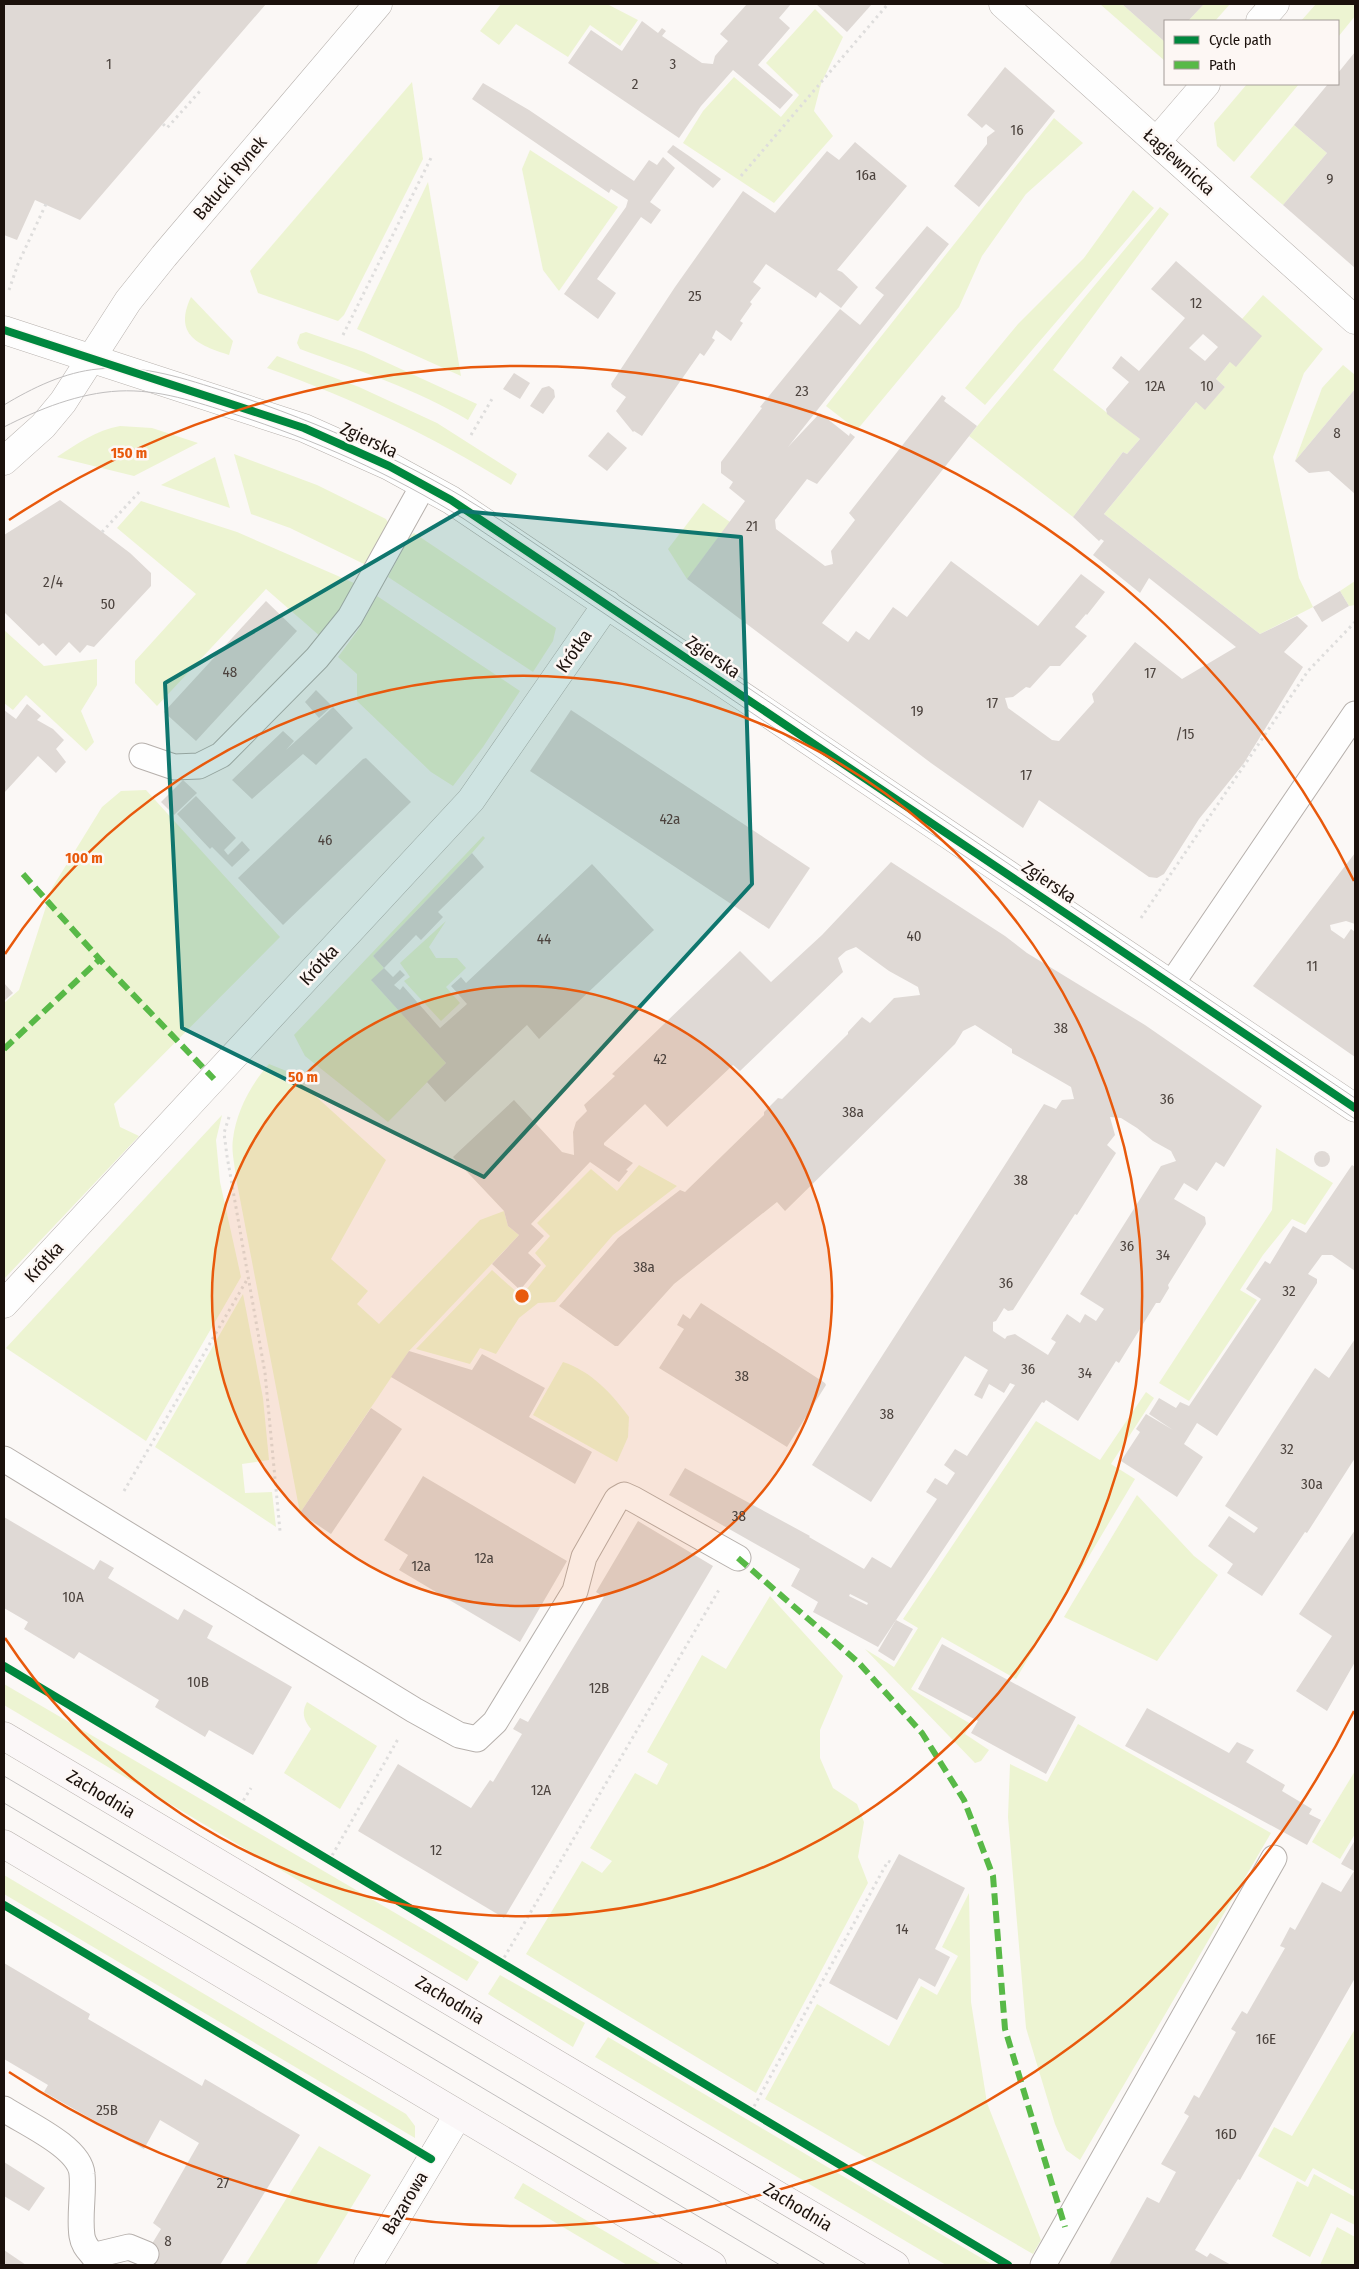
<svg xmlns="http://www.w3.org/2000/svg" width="1359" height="2269" viewBox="0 0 1359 2269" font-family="'Fira Sans Condensed',sans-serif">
	<rect width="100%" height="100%" fill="#fbf8f6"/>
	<g fill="#edf4d2">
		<polygon points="501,4 607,4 638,20 620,46 590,25 568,57 516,24 499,45 480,31"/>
		<polygon points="1100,4 1122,4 1165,42 1165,61"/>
		<polygon points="1204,4 1230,4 1215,21 1188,21"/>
		<polygon points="1316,4 1355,4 1355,16 1338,37 1338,21 1301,21"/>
		<polygon points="815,9 843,37 821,84 814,111 833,136 774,203 683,143 703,111 734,77 781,117 799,95 766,63"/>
		<polygon points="412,82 423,159 344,315 338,321 258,293 250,271"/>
		<polygon points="1247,84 1299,84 1234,162 1217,146 1214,123"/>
		<polygon points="1054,118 1083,143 1026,194 982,256 959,307 857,430 826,406"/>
		<polygon points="1294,125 1327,153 1283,205 1250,177"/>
		<polygon points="530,150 618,207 559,291 543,270 522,169"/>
		<polygon points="428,182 461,376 357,329"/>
		<polygon points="1133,190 1154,208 985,405 965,388 1018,324 1084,258"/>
		<polygon points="1160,207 1169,214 1053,370 1140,439 1127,454 1123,452 1073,517 969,436"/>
		<polygon points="1263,295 1323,349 1304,373 1273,457 1299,578 1313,607 1260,634 1104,514 1196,402 1205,409 1225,387 1216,379 1230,362 1242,319"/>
		<path d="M191,297L233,341L229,355C198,345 173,335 191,297Z"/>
		<path d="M306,332L364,352L477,404L468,420C416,389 357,370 300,349L297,343L300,334Z"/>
		<path d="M277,356L359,387L437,423L517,474L511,485C433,436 353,399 267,368Z"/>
		<polygon points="1343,365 1355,375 1355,389 1295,461 1322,388"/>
		<path d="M120,426L152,428L198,443L134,476L57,457C77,444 96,430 120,426Z"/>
		<polygon points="234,454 317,485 386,519 388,523 364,564 290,528 251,514"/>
		<polygon points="215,457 230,508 161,485"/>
		<polygon points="141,501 237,532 354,583 339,612 321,637 266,589 157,706 135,683 135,661 196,594 117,528"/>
		<polygon points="703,503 730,522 687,579 668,549"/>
		<polygon points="414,533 556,628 553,641 533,672 388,577 410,536"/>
		<polygon points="1355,581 1355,605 1349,606 1340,591"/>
		<polygon points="377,596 520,691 483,747 453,786 431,772 357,701 357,674 338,657 358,630"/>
		<polygon points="4,630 44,666 97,659 97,685 81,711 94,742 86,751 26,695 13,710 4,703"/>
		<polygon points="146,790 280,937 114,1104 120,1127 139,1136 4,1279 4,1003 19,990 52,888 102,807 121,791"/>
		<polygon points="483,836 485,838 472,853 373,956 384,968 372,981 446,1063 388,1122 305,1056 294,1035"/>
		<polygon points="446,921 429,947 436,958 457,958 466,968 446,987 460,1003 441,1021 404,981 410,977 400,963"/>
		<path d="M269,1064L289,1072L386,1160L331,1259L368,1291L357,1304L379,1324L480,1220L504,1211L508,1226L519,1235L409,1351L300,1513L236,1178C235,1166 231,1151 233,1139C236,1112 251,1084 269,1064Z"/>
		<polygon points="222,1115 216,1140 220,1182 241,1277 146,1441 6,1348"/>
		<polygon points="1276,1148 1333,1183 1305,1225 1292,1219 1263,1255 1240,1290 1257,1300 1189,1401 1159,1383 1272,1210"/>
		<polygon points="639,1165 677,1186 613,1235 555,1302 538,1303 519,1318 496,1354 480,1348 470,1364 416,1349 492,1270 521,1296 546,1266 535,1253 550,1236 537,1223 591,1169 617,1191"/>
		<polygon points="243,1294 263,1398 269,1460 242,1464 245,1493 272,1492 276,1527 155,1447"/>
		<path d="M563,1362C591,1371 612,1394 629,1417L628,1437L617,1462L533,1415Z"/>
		<polygon points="1146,1392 1154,1398 1111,1464 1135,1479 1016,1679 942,1637 911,1689 971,1724 965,1734 989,1750 981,1761 975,1763 865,1649 894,1667 918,1628 903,1619 1036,1421 1100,1460"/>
		<polygon points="1137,1495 1194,1556 1218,1575 1157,1661 1064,1617"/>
		<polygon points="770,1596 843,1676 820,1730 820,1758 833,1788 857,1804 864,1822 858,1857 868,1883 756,2093 526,1954 582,1861 602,1873 612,1861 590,1848 635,1773 657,1785 668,1764 647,1752 702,1655 726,1669"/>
		<polygon points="4,1684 479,1962 467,1981 4,1705"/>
		<path d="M307,1702L377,1746L340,1809L284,1773L311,1729C304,1720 301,1713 307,1702Z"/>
		<polygon points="1078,1724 1271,1833 1080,2160 1066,2150 1055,2124 1026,2028 1008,1817 1010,1764 1047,1782"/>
		<polygon points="1355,1771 1355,1834 1340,1859 1312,1842"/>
		<polygon points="4,1875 406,2114 415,2126 415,2138 4,1894"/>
		<polygon points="969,1893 971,2002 987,2103 1041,2240 1033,2254 765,2099 817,2004 889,2046 921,1986 937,1995 958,1956 942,1947"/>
		<polygon points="500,1975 585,2023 573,2047 488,1994"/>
		<polygon points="1355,2029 1355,2191 1313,2168 1305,2182 1258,2156 1274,2127 1292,2136"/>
		<polygon points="608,2037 993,2265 946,2265 595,2057"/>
		<polygon points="319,2146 371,2175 316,2265 245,2265"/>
		<polygon points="1314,2174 1355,2197 1355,2225 1331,2213 1310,2257 1272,2236 1297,2181 1308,2187"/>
		<polygon points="523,2183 662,2265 627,2265 514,2198"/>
		<polygon points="1337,2227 1355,2237 1355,2265 1320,2265"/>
	</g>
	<g fill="#dfd9d5" fill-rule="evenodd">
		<polygon points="4,4 266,4 80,220 35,200 17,240 4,235"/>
		<polygon points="747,4 791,4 779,18 790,28 758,65 793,95 780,109 733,70 701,106 679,138 568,63 591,30 622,51 642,21 658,33 662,28 666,31 662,36 702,63 713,64 715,56 728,41 720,34"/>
		<polygon points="816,4 872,4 847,32"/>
		<polygon points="1122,4 1204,4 1188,21 1165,21 1165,42"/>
		<polygon points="1355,52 1355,268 1283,205 1327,153 1294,125 1328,84 1338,84 1338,73"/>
		<polygon points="1005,67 1055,111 979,207 954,186 987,144 987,137 995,131 986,124 982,128 967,115"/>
		<polygon points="483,83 529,110 634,181 649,160 657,165 663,157 675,168 650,202 661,210 651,224 641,217 597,279 616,293 598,319 564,294 626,207 628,200 611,189 609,193 472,99"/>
		<polygon points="855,142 907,186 837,270 842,272 858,287 849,298 841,308 820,292 816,298 766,264 753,282 761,288 750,302 752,304 740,321 743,323 731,341 716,330 712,338 715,340 704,356 700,353 642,436 634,431 633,432 616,411 626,397 612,387 611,384 675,287 743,191 775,213 827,151 839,160"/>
		<polygon points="673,145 689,156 721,179 713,188 667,152"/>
		<path d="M927,226L949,244L788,447L820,413L849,436L850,433L855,437L817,484L807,479L775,520L776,529L825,566L833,564L831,551L855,520L849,513L942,395L946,398L944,401L977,426L822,623L848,642L856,631L869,640L893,607L907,617L951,561L1038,626L1081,574L1105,592L1087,615L1086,614L1075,627L1087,636L1060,666H1050L1030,688L1026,687L1013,697L1005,698L1008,708L1052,740L1059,741L1094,702L1092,694L1135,642L1182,679L1236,647L1149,578L1140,593L1093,555L1104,541L1101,539L1099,541L1073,517L1123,452L1127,454L1140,439L1107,414L1106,409L1129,382L1112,368L1121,356L1139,371L1185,318L1151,289L1176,261L1262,336L1236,367L1230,362L1216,379L1225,387L1205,410L1196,402L1104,514L1260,634L1297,616L1308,626L1284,652L1303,667L1244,763L1199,819L1164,874L1157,878L1149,877L1039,800L1023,828L931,763L687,579L745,501L729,488L733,482L721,473V462L762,408L760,407L840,309L860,325L884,295L875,288ZM1203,334L1218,347L1205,361L1189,348Z"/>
		<polygon points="514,373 530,383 520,399 503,389"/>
		<polygon points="549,386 554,390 555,397 543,414 530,406 542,388"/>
		<polygon points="1355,389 1355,494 1329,471 1309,473 1295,461"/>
		<polygon points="608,432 627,448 607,471 588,456"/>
		<polygon points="60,500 130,553 151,573 151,586 94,647 87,645 80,653 69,642 56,656 43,643 39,646 4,612 4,535"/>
		<polygon points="1340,591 1349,606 1322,622 1313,607"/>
		<polygon points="266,601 297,631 196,741 164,712"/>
		<polygon points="316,690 332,706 319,718 305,702"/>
		<polygon points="27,704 41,716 37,720 53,729 64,740 56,749 66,762 56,773 38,756 4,793 4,710 16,719"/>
		<polygon points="333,707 353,728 316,765 303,754 252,799 232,780 283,731 294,741 286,750"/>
		<polygon points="571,710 810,868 769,929 530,771"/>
		<polygon points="366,758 411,802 283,925 238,878 363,759"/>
		<polygon points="183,780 197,793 174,815 161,802"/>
		<polygon points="196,796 236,838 224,850 228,855 242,841 250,850 232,867 212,847 210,849 177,814"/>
		<polygon points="472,853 484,867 438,912 443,917 421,940 416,935 384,968 373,956"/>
		<polygon points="1355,853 1355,924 1346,921 1330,925 1331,930 1344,939 1351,929 1355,932 1355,1057 1253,986"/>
		<path d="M891,862L1005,936L1027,953L1145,1025L1262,1106L1224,1167L1216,1162L1197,1191L1184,1183L1174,1199L1205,1217L1206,1224L1168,1285L1169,1288L1160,1303H1156L1119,1363L1116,1361L1078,1421L1046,1400L1044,1403L1042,1402L878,1647L813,1612L818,1602L791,1586L800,1569L669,1495L685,1468L810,1536L809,1537L864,1569L872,1557L891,1568L937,1499L926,1492L935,1478L947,1485L955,1473L944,1465L955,1449L967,1456L1015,1385L1010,1383L1004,1393L989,1384L982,1399L974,1395L988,1370L965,1356L871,1502L812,1465L1044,1104L1056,1109L1062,1100L1074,1099L1071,1087L1012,1053V1049L975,1025L963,1031L955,1044L785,1211L777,1202L674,1284L618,1346H615L559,1306L618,1238L680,1190L685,1192L764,1115V1112L778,1098L782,1099L848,1034V1032L862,1017L870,1023L894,998L920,995L918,987L889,971L856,947L846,951L838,958L843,972L740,1071L733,1065L667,1127L645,1104L604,1143V1145L633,1163L626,1170L628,1171L619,1182L590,1162L531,1224L544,1236L528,1253L541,1265L520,1290L492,1264L519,1235L508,1226L504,1211L453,1157L514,1100L562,1152L574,1155L573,1132L576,1122L587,1111L584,1105L615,1076L612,1074L740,951L771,982L822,935ZM1110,1117L1121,1118L1137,1128L1153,1141L1171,1151L1176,1161L1161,1166L1080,1294L1104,1309L1096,1321L1085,1314L1080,1323L1067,1314L1051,1339L1056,1342L1048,1355L1015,1334L1007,1336L1005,1339L993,1331V1322L996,1321L1004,1308L1008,1311L1013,1310L1075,1214L1077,1215L1116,1153L1107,1145L1115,1135ZM850,1594L868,1603L867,1605L849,1596Z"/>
		<polygon points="592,864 654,930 539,1039 527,1025 445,1102 427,1082 446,1063 371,980 384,968 393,977 400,970 405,975 394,985 400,990 403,986 440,1028 467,1004 451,986 461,977 466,983"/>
		<polygon points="4,983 13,993 4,1001"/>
		<circle cx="1322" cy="1159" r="8"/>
		<polygon points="1352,1165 1355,1167 1355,1271 1332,1255 1322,1255 1308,1274 1317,1279 1317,1283 1217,1436 1197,1423 1184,1444 1203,1457 1177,1497 1121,1461 1140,1432 1136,1429 1146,1414 1173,1430 1149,1414 1159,1398 1176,1408 1180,1402 1189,1406 1261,1299 1246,1289 1265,1261 1270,1264 1293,1226 1306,1233"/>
		<polygon points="701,1303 825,1383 826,1385 787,1447 659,1368 684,1329 677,1325 683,1314 690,1319"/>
		<polygon points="1355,1339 1355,1458 1307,1533 1305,1532 1262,1596 1227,1573 1233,1564 1208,1546 1229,1516 1254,1533 1258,1528 1225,1506 1315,1368 1329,1378"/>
		<polygon points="409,1351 472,1370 482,1354 545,1388 529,1417 592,1452 575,1484 391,1377"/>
		<polygon points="371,1408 402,1429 331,1534 300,1513"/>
		<polygon points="423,1476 567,1561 520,1642 399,1570 408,1555 384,1540"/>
		<polygon points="4,1517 94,1570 100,1560 114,1568 108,1578 178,1620 184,1609 213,1626 207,1638 292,1687 253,1755 209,1730 205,1737 155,1707 159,1700 79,1652 74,1659 24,1629 28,1622 4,1608"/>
		<polygon points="638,1521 713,1566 504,1918 358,1831 398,1764 471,1808 490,1780 493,1782 522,1734 513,1729 520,1718 528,1722 604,1597 596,1592"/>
		<polygon points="1355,1530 1355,1662 1327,1711 1296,1691 1332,1636 1299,1614"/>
		<polygon points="896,1620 913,1629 894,1661 878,1651"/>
		<polygon points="942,1644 1076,1717 1046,1774 971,1733 978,1721 918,1689"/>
		<polygon points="1147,1708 1229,1753 1237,1742 1254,1750 1246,1762 1285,1785 1282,1791 1312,1809 1309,1814 1321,1820 1307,1845 1125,1746"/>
		<polygon points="1355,1840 1355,1978 1240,2180 1238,2179 1195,2250 1207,2257 1210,2253 1231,2265 1109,2265 1147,2197 1159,2203 1176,2172 1161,2164 1189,2116 1184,2113 1194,2095 1199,2098 1236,2032 1231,2029 1242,2011 1247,2014 1285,1948 1280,1946 1290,1927 1295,1930 1322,1882 1341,1892 1354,1871 1341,1864"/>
		<polygon points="899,1854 965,1888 935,1949 950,1957 935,1987 919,1978 897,2020 829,1983"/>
		<polygon points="4,1963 90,2014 88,2019 202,2086 205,2079 300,2135 220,2265 139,2265 161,2229 153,2223 199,2143 160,2120 144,2149 44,2092 48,2085 4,2059"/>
		<polygon points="4,2162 45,2188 29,2211 4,2196"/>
		<polygon points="4,2250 26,2265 4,2265"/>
	</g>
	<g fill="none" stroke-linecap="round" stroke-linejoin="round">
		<defs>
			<g id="service">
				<polyline points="142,756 174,767 199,766 221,755 317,658 350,617 424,484"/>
				<polyline points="1172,983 1355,714"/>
				<polyline points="4,1459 414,1710 459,1735 477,1739 495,1722 575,1591 584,1557 617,1499 624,1495 633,1499 738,1558"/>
				<path d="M4,2109C25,2123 80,2147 82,2174C84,2194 79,2216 82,2236C84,2250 95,2253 98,2265"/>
				<polyline points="96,2255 129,2247 146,2254"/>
				<polyline points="1043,2265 1274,1858"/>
			</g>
			<g id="minor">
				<polyline points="1003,4 1355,320"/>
				<polyline points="1260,21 1275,4"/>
				<polyline points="1157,141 1206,84"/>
				<polyline points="4,1304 471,800 607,604"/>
				<polyline points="368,2265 458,2115"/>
			</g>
			<g id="tertiary">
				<polyline points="4,330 304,428 389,466 451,500 1355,1108"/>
				<polyline points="4,461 43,426 63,402 128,301 164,256 378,4"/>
			</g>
			<g id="secondary">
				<polyline points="4,1736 895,2265"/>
				<polyline points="4,1844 712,2265"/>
			</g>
		</defs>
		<use href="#service" stroke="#b6b0ac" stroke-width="27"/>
		<use href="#minor" stroke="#b6b0ac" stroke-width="29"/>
		<use href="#tertiary" stroke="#b6b0ac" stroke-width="29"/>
		<use href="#secondary" stroke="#b6b0ac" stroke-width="29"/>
		<g stroke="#dedddc" stroke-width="3" stroke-dasharray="2.5 4" stroke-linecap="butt">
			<polyline points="163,124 167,128 201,90"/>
			<polyline points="741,176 888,4"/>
			<polyline points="9,290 18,264 46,204"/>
			<polyline points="343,335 431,158"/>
			<polyline points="471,435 492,399"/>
			<polyline points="102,532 141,490"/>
			<polyline points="1141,918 1308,671 1355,622"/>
			<polyline points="229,1117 224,1133 227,1156 265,1373 280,1531"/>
			<polyline points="124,1491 248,1278"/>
			<polyline points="240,1806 251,1788"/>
			<polyline points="329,1861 398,1739"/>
			<polyline points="501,1963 720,1588"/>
			<polyline points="751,2112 888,1861 894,1864"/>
		</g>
		<use href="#service" stroke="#fefefe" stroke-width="25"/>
		<use href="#minor" stroke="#fefefe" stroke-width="28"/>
		<use href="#tertiary" stroke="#fefefe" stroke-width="28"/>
		<use href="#secondary" stroke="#fbf7f8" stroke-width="28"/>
		<g stroke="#c0bebe" stroke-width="1">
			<path d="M4,405C32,388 65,372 98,369C144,364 185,379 227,392C324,424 414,464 500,520L1355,1098"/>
			<path d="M4,427C39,409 79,393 119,391C159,389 196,402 234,414C315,440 392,474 464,519L1355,1119"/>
			<polyline points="4,1776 826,2265"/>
			<polyline points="4,1803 780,2265"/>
		</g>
		<g stroke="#58b947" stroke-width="6" stroke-dasharray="12 6" stroke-linecap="butt">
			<polyline points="23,874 103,963 214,1079"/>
			<polyline points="4,1049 100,959"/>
			<polyline points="738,1558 858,1662 922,1733 964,1800 993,1876 1005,2029 1065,2227"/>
		</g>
		<defs>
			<g id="cycleway">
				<polyline points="4,330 304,428 389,466 451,500 1355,1108"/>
				<polyline points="4,1666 1008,2265"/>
				<polyline points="4,1905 431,2159"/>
			</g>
		</defs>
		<use href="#cycleway" stroke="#fdf7f4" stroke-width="11"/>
		<use href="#cycleway" stroke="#00873e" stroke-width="8"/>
	</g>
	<path fill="#0f766e" fill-opacity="0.2" stroke="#0f766e" stroke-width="4" stroke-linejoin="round" d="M461,511L741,537L752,884L484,1177L182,1028L165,683Z"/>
	<circle cx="522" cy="1296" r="310" fill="#e8590c" fill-opacity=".12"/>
	<g fill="none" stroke="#e8590c" stroke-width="2.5">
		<circle cx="522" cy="1296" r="310"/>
		<path d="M5 954A620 620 0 1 1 5 1638"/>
		<path d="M1354 1711A930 930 0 0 1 9 2072M9 520A930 930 0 0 1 1354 881"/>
	</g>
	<g text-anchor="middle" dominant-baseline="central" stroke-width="5" stroke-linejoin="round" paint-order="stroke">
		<g font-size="15" fill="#4c433e">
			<text x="109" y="64">1</text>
			<text x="673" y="64">3</text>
			<text x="635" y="84">2</text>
			<text x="1017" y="130">16</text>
			<text x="866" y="175">16a</text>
			<text x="1330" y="179">9</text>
			<text x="695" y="296">25</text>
			<text x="1196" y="303">12</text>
			<text x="1155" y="386">12A</text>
			<text x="1207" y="386">10</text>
			<text x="802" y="391">23</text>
			<text x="1337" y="433">8</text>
			<text x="752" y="526">21</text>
			<text x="53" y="582">2/4</text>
			<text x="108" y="604">50</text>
			<text x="230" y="672">48</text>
			<text x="1150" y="673">17</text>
			<text x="992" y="703">17</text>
			<text x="917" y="711">19</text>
			<text x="1185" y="734">/15</text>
			<text x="1026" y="775">17</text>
			<text x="670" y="819">42a</text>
			<text x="325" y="840">46</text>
			<text x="914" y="936">40</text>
			<text x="544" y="939">44</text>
			<text x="1312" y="966">11</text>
			<text x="1061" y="1028">38</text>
			<text x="660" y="1059">42</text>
			<text x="1167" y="1099">36</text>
			<text x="853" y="1112">38a</text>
			<text x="1021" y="1180">38</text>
			<text x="1127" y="1246">36</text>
			<text x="1163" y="1255">34</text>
			<text x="644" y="1267">38a</text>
			<text x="1006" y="1283">36</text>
			<text x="1289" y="1291">32</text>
			<text x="1028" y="1369">36</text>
			<text x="1085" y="1373">34</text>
			<text x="742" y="1376">38</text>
			<text x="887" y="1414">38</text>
			<text x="1287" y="1449">32</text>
			<text x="1312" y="1484">30a</text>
			<text x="739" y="1516">38</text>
			<text x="484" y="1558">12a</text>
			<text x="421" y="1566">12a</text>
			<text x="73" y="1597">10A</text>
			<text x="198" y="1682">10B</text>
			<text x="599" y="1688">12B</text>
			<text x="541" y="1790">12A</text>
			<text x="436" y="1850">12</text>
			<text x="902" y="1929">14</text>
			<text x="1266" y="2039">16E</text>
			<text x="107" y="2110">25B</text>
			<text x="1226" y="2134">16D</text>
			<text x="223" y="2183">27</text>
			<text x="168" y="2241">8</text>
		</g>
		<g font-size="18" fill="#1b110c" stroke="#fdf7f4">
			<text transform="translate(1179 162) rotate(42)">Łagiewnicka</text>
			<text transform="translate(230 178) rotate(-50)">Bałucki Rynek</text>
			<text transform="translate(369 440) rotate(25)">Zgierska</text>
			<text transform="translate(574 651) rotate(-55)">Krótka</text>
			<text transform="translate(713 657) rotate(34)">Zgierska</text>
			<text transform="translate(1049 882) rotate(34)">Zgierska</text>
			<text transform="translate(319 965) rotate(-47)">Krótka</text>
			<text transform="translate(44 1262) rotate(-47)">Krótka</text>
			<text transform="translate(101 1794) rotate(31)">Zachodnia</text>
			<text transform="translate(450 2000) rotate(31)">Zachodnia</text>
			<text transform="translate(405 2203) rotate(-59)">Bazarowa</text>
			<text transform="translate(798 2207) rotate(31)">Zachodnia</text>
		</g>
	</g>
	<circle cx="522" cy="1296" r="8" fill="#e8590c" stroke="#fdf7f4" stroke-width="2.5"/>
	<g font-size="15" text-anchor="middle" font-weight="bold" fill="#e8590c" stroke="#fdf7f4" stroke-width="5" stroke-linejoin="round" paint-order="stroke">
		<text x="129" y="458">150 m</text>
		<text x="84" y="863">100 m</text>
		<text x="303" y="1082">50 m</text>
	</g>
	<rect width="1359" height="2269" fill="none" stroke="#1b110c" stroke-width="10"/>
	<rect x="1164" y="20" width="175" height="65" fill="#fdf7f4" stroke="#a39b97"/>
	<rect x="1174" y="36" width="25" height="8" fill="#00873e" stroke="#a39b97"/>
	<text x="1209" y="45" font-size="15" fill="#1b110c">Cycle path</text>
	<rect x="1174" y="61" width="25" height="8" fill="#58b947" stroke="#a39b97"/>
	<text x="1209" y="70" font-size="15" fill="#1b110c">Path</text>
</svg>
